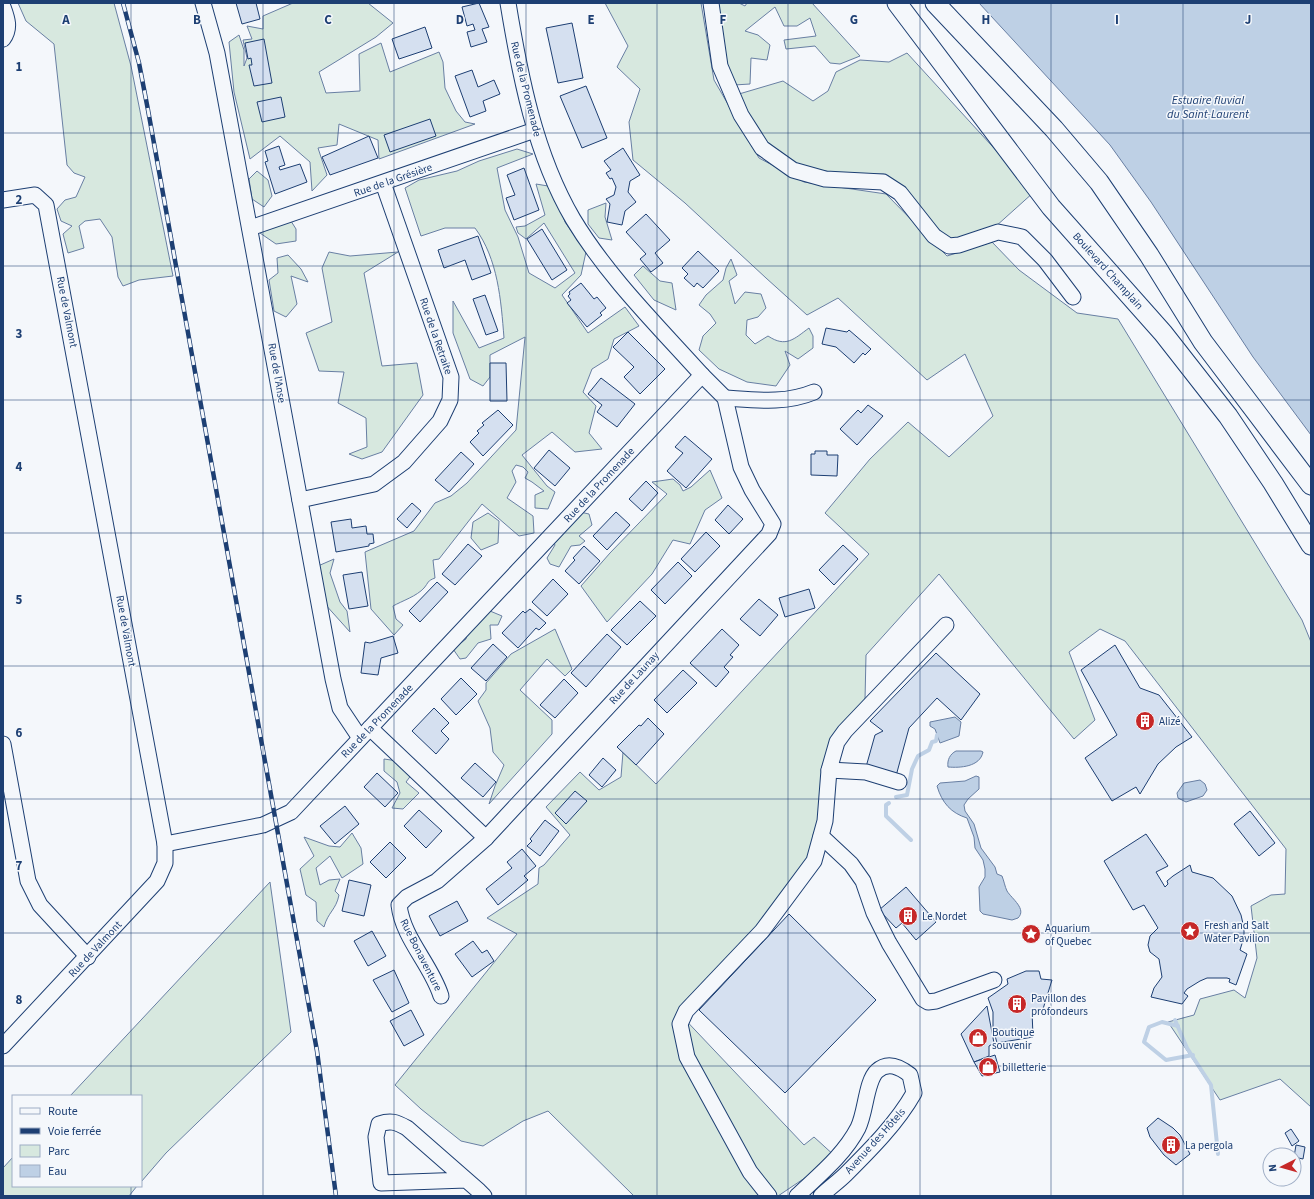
<svg xmlns="http://www.w3.org/2000/svg" width="1314" height="1199" viewBox="0 0 1314 1199" font-family="'Source Sans 3',sans-serif">
	<rect width="100%" height="100%" fill="#f4f7fb"/>
	<g fill="#d7e8df" stroke="#687fa3">
		<polygon points="18,3 114,3 131,66 173,276 139,280 123,286 118,277 112,237 100,219 85,221 79,226 84,248 68,253 63,234 72,226 61,221 57,209 65,200 76,197 85,177 74,173 67,165 54,44 26,21"/>
		<polygon points="293,3 368,3 393,23 376,37 319,72 326,93 360,91 359,54 381,43 390,72 439,52 443,62 445,88 456,111 465,122 475,124 379,159 378,140 339,124 337,145 318,148 327,175 312,191 310,162 280,136 250,159 234,92 229,42 239,35 244,50 244,66 247,58 243,40 252,39 247,26 263,29 263,16"/>
		<polygon points="605,3 701,3 714,80 759,158 804,182 886,194 947,256 992,242 1019,270 1077,313 1118,319 1302,620 1311,642 1311,1107 1280,1079 1220,1100 1168,1022 1194,1015 1200,999 1234,990 1245,998 1257,958 1251,906 1271,895 1285,894 1286,849 1125,641 1100,629 1069,652 1095,720 1074,739 939,574 866,655 865,700 832,744 808,874 678,1012 804,1145 814,1137 836,1157 778,1196 634,1196 548,1111 523,1121 483,1146 461,1141 421,1109 395,1085 517,934 487,918 538,884 539,868 544,865 570,835 546,807 580,772 599,790 621,777 623,752 656,784 869,554 825,513 870,459 908,422 949,457 993,416 965,354 927,380 838,298 807,315 766,278 685,203 633,160 629,122 640,89 617,67 628,46"/>
		<polygon points="717,3 739,3 745,6 747,3 812,3 860,56 840,64 830,63 815,46 786,49 784,40 816,36 810,18 797,26 784,26 775,7 745,31 758,35 770,45 767,60 751,58 750,84 734,85 726,60"/>
		<polygon points="907,53 1034,192 995,227 951,240 930,222 910,196 886,174 847,175 793,165 767,145 745,115 739,94 783,81 813,101 828,91 836,72 860,60 889,62"/>
		<path d="M517,149L533,154L497,168L505,210L518,237L529,273L555,288L575,273L544,223L526,239L518,233L516,227L525,226L545,215L536,184L554,187L565,222L586,252L581,275L562,295L588,333L625,307L639,326L614,339L608,359L592,369L583,392L596,406L589,433L602,449L575,452L552,432L522,455L547,486L555,492L548,509L535,508V495L544,491L532,482L525,478L528,472L523,467L516,465L512,471L516,482L507,498L533,516L534,533L519,536L482,504L439,559L433,560L435,578C427,581 429,582 424,588C417,596 402,601 393,606L396,619L403,625L394,635L371,609L365,552L414,531L435,503L451,496L467,483L516,430L525,337L490,355V377L483,386L470,379L453,333V301L479,348L504,338C501,300 498,259 475,228H445L421,236L405,188L419,180L457,171L479,161Z"/>
		<polygon points="257,171 268,180 272,196 264,207 252,199 249,179"/>
		<polygon points="606,203 605,217 612,240 599,238 588,224 588,210"/>
		<polygon points="284,210 296,229 296,241 276,244 260,233 266,215"/>
		<polygon points="329,252 350,256 398,252 364,273 382,366 417,363 423,395 382,452 362,459 349,454 367,447 366,418 338,403 344,372 319,371 306,333 332,322 322,268"/>
		<polygon points="288,255 301,269 308,282 291,276 297,304 286,317 274,311 269,280 278,273 277,258"/>
		<path d="M731,259L737,275L729,281L735,304L745,292L761,294L766,308L758,317L747,320L746,335L755,344L768,336C786,348 794,339 809,328L813,336V348L798,359L785,351L790,365L776,386L747,382L719,369L699,350L703,336L716,323L710,314L699,305L706,295L723,280L726,268Z"/>
		<polygon points="643,266 660,281 672,283 676,310 654,300 634,275"/>
		<polygon points="710,470 722,498 705,510 690,544 673,540 652,574 607,622 581,586 610,553 667,494 652,482 673,479 680,485 683,491 691,487"/>
		<polygon points="580,512 589,514 592,525 579,536 585,541 580,545 571,546 559,567 550,564 547,558 555,545 548,529"/>
		<polygon points="488,513 499,521 498,543 481,550 471,538 473,522"/>
		<polygon points="334,559 330,573 340,602 347,611 350,632 324,603 318,566"/>
		<polygon points="490,611 502,616 498,625 490,625 491,639 478,643 466,658 460,659 453,649 466,639 469,624"/>
		<polygon points="555,629 572,669 565,676 547,659 520,690 552,720 552,734 489,804 495,786 504,765 493,752 490,728 478,701 486,690 486,683 511,654"/>
		<polygon points="384,759 398,761 412,774 406,782 419,793 403,809 392,808 400,793 397,782 384,771"/>
		<path d="M352,833L361,848L363,864L342,878L330,856L316,868L320,885L329,880L340,879L335,891L339,895C336,910 328,912 324,927L317,921L316,902L306,895L300,869L314,856L304,837L329,846L340,847Z"/>
		<polygon points="270,882 291,1032 166,1153 141,1182 141,1096 70,1096"/>
		<polygon points="13,1157 13,1186 137,1186 129,1196 3,1196 3,1168"/>
	</g>
	<g fill="#bed0e5" stroke="#687fa3">
		<polygon points="979,3 1311,3 1311,435 1253,357 1151,202 1110,145"/>
		<polygon points="955,717 961,722 959,736 940,743 935,729 930,726 930,722"/>
		<path d="M956,751H981L983,752C980,767 960,768 948,767C947,760 950,754 956,751Z"/>
		<path d="M976,776L979,777V789L968,799L964,805L965,811L974,824L981,848L995,867L997,874L1002,876C1004,881 1005,887 1007,891C1012,899 1027,909 1018,918L1012,920L983,914L980,911L979,887L985,877V869L983,860L975,848L974,837L967,818C951,813 942,803 937,786L940,783L965,781Z"/>
		<polygon points="1200,780 1205,784 1207,790 1203,796 1186,802 1178,798 1177,793 1184,783"/>
	</g>
	<g fill="none" stroke-linecap="round" stroke-linejoin="round">
		<g stroke="#bed0e5" stroke-width="4">
			<polyline points="896,797 907,795 912,769 918,756 929,750 932,742 936,741 937,735"/>
			<polyline points="889,803 886,805 886,816 911,840"/>
			<polyline points="1175,1020 1187,1048 1211,1085 1218,1154"/>
			<polyline points="1178,1026 1162,1022 1149,1027 1144,1042 1166,1060 1193,1055"/>
		</g>
	</g>
	<g fill="#d5e0f0" stroke="#1d3f73">
		<polygon points="236,3 256,3 260,19 242,24"/>
		<polygon points="479,3 489,27 482,29 487,42 471,47 467,32 475,30 473,24 467,26 462,7"/>
		<polygon points="572,23 583,78 558,83 546,28"/>
		<polygon points="425,27 432,48 399,59 392,39"/>
		<polygon points="264,39 272,83 254,86 249,65 252,65 251,58 248,59 245,43"/>
		<polygon points="472,70 478,87 494,80 500,94 483,101 486,111 470,117 455,76"/>
		<polygon points="586,86 607,138 582,148 560,96"/>
		<polygon points="281,97 285,117 262,122 257,102"/>
		<polygon points="430,119 436,136 390,152 384,135"/>
		<polygon points="369,136 378,158 330,175 322,157"/>
		<polygon points="279,146 285,165 279,167 280,170 300,164 307,182 275,194 265,162 268,161 265,151"/>
		<polygon points="623,148 640,175 630,181 628,192 636,202 625,211 622,225 607,222 610,204 606,199 614,195 616,187 612,178 610,179 606,173 611,170 604,161"/>
		<polygon points="524,168 539,210 514,220 506,198 515,195 507,175"/>
		<polygon points="646,214 670,240 655,253 663,263 651,272 640,259 646,254 626,232"/>
		<polygon points="542,229 567,270 552,280 527,239"/>
		<polygon points="478,236 491,273 472,280 465,260 444,268 438,250"/>
		<polygon points="698,251 719,271 703,288 697,283 694,287 684,278 688,274 682,268"/>
		<polygon points="581,283 594,299 597,297 606,308 600,313 602,315 587,327 567,303 571,300 568,296 570,294 569,292"/>
		<polygon points="485,295 498,331 486,335 473,299"/>
		<polygon points="826,328 847,332 849,330 871,349 865,355 863,353 854,363 836,347 822,344"/>
		<polygon points="628,332 665,369 640,394 624,377 634,367 613,347"/>
		<polygon points="490,363 506,363 507,401 490,401"/>
		<polygon points="601,378 635,404 617,427 597,412 602,405 588,394"/>
		<polygon points="868,405 883,416 857,445 840,429 858,410 861,413"/>
		<polygon points="498,410 513,425 483,456 470,442 479,433 477,431 484,425 482,423"/>
		<polygon points="685,436 712,459 686,488 667,471 683,453 675,447"/>
		<polygon points="549,450 570,468 555,486 534,468"/>
		<polygon points="815,451 827,451 827,455 838,455 837,476 811,475 811,454 815,454"/>
		<polygon points="461,452 474,464 449,492 435,480"/>
		<polygon points="646,481 658,493 642,511 629,499"/>
		<polygon points="412,503 421,511 407,528 397,519"/>
		<polygon points="728,505 743,519 729,534 715,520"/>
		<polygon points="616,512 630,525 607,550 593,536"/>
		<polygon points="351,519 352,528 366,526 367,534 373,534 374,543 369,544 369,546 336,552 331,522"/>
		<polygon points="706,532 720,546 695,572 681,559"/>
		<polygon points="468,544 482,556 455,585 442,574"/>
		<polygon points="843,545 858,559 834,585 819,570"/>
		<polygon points="584,546 600,561 579,584 565,571 575,560 573,558"/>
		<polygon points="678,562 692,576 665,604 651,590"/>
		<polygon points="362,572 368,606 349,609 343,575"/>
		<polygon points="553,579 568,594 547,616 532,602"/>
		<polygon points="437,582 448,592 420,622 409,611"/>
		<polygon points="809,589 815,608 785,617 779,598"/>
		<polygon points="759,599 778,615 760,636 740,619"/>
		<polygon points="640,601 656,616 627,645 611,630"/>
		<polygon points="530,609 546,623 539,630 536,628 518,648 502,633 523,611 525,613"/>
		<polygon points="722,629 739,645 730,655 733,657 724,667 729,672 716,687 690,663"/>
		<polygon points="607,634 621,647 586,687 571,673"/>
		<polygon points="393,636 398,653 381,658 378,675 361,673 365,642 370,643"/>
		<polygon points="493,644 507,657 486,681 471,668"/>
		<polygon points="1115,645 1140,688 1159,695 1192,737 1176,747 1158,764 1140,794 1136,787 1112,801 1085,758 1117,735 1081,670"/>
		<polygon points="936,653 980,694 961,720 937,698 909,728 896,776 866,767 875,735 883,731 870,721"/>
		<polygon points="683,670 697,683 667,713 654,700"/>
		<polygon points="461,678 477,694 456,715 441,699"/>
		<polygon points="564,679 578,693 555,718 540,705"/>
		<polygon points="434,708 449,723 441,731 449,739 436,754 412,731"/>
		<polygon points="648,718 664,734 636,765 617,747 639,725 641,726"/>
		<polygon points="603,758 616,770 602,787 589,775"/>
		<polygon points="475,763 496,782 483,797 461,778"/>
		<polygon points="377,773 398,793 385,807 364,787"/>
		<polygon points="575,791 587,801 566,824 555,813"/>
		<polygon points="345,806 359,824 335,844 320,826"/>
		<polygon points="419,810 442,831 426,848 404,826"/>
		<polygon points="1250,811 1275,843 1259,856 1234,824"/>
		<polygon points="545,820 559,831 540,856 527,846 532,841 530,839"/>
		<polygon points="1146,834 1168,866 1156,872 1165,887 1168,884 1167,881 1173,876 1190,865 1192,872 1213,878 1232,896 1241,915 1244,928 1244,937 1240,950 1247,954 1236,985 1229,982 1230,979 1227,978 1207,978 1200,981 1187,989 1184,993 1188,996 1182,1004 1151,997 1154,988 1162,977 1159,959 1150,952 1148,945 1150,936 1158,928 1144,905 1133,910 1104,861"/>
		<polygon points="390,842 406,858 386,878 370,862"/>
		<polygon points="522,849 536,866 524,876 528,880 498,905 486,889 512,868 507,862"/>
		<polygon points="349,880 371,885 364,916 342,911"/>
		<polygon points="906,887 936,922 916,940 902,923 896,928 879,910"/>
		<polygon points="457,901 468,921 440,936 429,916"/>
		<polygon points="789,914 876,1000 785,1093 699,1010"/>
		<polygon points="372,931 386,956 368,966 354,941"/>
		<polygon points="473,941 482,953 487,950 494,961 472,977 455,954"/>
		<polygon points="394,970 409,1003 392,1012 373,980"/>
		<polygon points="1026,971 1039,971 1041,979 1052,980 1043,1009 1032,1010 1033,1037 997,1043 993,1028 993,1012 988,998 1008,984 1007,979"/>
		<polygon points="987,1006 994,1043 989,1046 989,1056 974,1062 961,1034"/>
		<polygon points="411,1010 424,1035 404,1046 390,1021"/>
		<polygon points="995,1055 1000,1072 982,1076 974,1062"/>
		<polygon points="1158,1118 1173,1128 1180,1135 1190,1154 1176,1165 1164,1155 1150,1137 1147,1128"/>
		<polygon points="1291,1129 1299,1141 1292,1146 1285,1133"/>
		<polygon points="1296,1145 1305,1147 1303,1159 1294,1157"/>
	</g>
	<g fill="none" stroke-linecap="round" stroke-linejoin="round">
		<defs>
			<g id="minor">
				<polyline points="203,3 217,53 333,679 340,708 360,738"/>
				<polyline points="711,3 720,66 741,115 762,148 793,170 825,179 883,182 900,193 934,236 949,246 959,245 998,232 1022,237 1045,260 1073,297"/>
				<path d="M3,7C7,18 11,28 3,39"/>
				<polyline points="3,200 35,195 46,205 165,844 165,863 157,881 3,1046"/>
				<polyline points="250,228 535,130"/>
				<path d="M725,398C756,400 785,404 814,392"/>
				<polyline points="300,500 374,484 404,462 440,421 450,400 451,377 383,183"/>
				<polyline points="370,728 486,838 769,534 773,524 752,490 741,467 725,398 702,375"/>
				<polyline points="3,744 28,881 40,905 88,957"/>
				<polyline points="829,770 866,772 899,782"/>
				<polyline points="821,836 851,864 863,881 874,913 889,943 923,999 928,1002 936,1001 994,980"/>
				<path d="M165,844L263,825L291,812L702,375C657,325 608,277 573,219C535,154 520,76 508,3"/>
				<path d="M441,996C431,964 403,939 399,905L407,897L437,881L486,838"/>
				<path d="M466,1180L381,1183L376,1137L379,1124C391,1120 396,1122 407,1128L479,1191L484,1196"/>
				<polyline points="769,1196 750,1172 687,1057 680,1024 686,1011 762,931 814,861 825,821 829,770 837,742 845,731 946,625"/>
				<path d="M797,1196C819,1175 844,1155 858,1128C866,1112 866,1081 877,1071C888,1061 900,1067 910,1075L914,1093C897,1123 871,1149 846,1174C838,1182 829,1188 821,1196"/>
			</g>
			<g id="major">
				<polyline points="897,3 1051,207 1163,333 1228,416 1273,483 1311,545"/>
				<polyline points="935,3 1054,129 1099,182 1149,255 1203,342 1311,485"/>
			</g>
		</defs>
		<use href="#minor" stroke="#1d3f73" stroke-width="17"/>
		<use href="#major" stroke="#1d3f73" stroke-width="21"/>
		<use href="#minor" stroke="#f4f7fb" stroke-width="15"/>
		<use href="#major" stroke="#f4f7fb" stroke-width="19"/>
		<defs>
			<polyline id="rail" points="123,3 139,63 148,110 317,1051 336,1196"/>
		</defs>
		<use href="#rail" stroke="#1d3f73" stroke-width="4.5"/>
		<use href="#rail" stroke="#f4f7fb" stroke-width="3" stroke-dasharray="9" stroke-linecap="butt"/>
	</g>
	<path fill="none" stroke="#1d3f73" stroke-width="1" stroke-opacity="0.55" d="M131,3V1096M263,3V1196M394,3V1196M526,3V1196M657,3V1196M788,3V1196M920,3V1196M1051,3V1196M1183,3V1196M3,133H1311M3,266H1311M3,400H1311M3,533H1311M3,666H1311M3,799H1311M3,933H1311M3,1066H1311M131,1186V1196"/>
	<defs>
		<symbol id="building-disc" viewBox="-11 -11 22 22"><circle r="9.5" fill="#c62828" stroke="#f4f7fb"/><path d="M-4-6H4V6H1V3H-1V6H-4ZM-2.5-4.3h1.7v1.8h-1.7ZM.8-4.3h1.7v1.8H.8ZM-2.5-1h1.7V.8h-1.7ZM.8-1h1.7V.8H.8Z" fill="#fff"/></symbol>
		<symbol id="sight-disc" viewBox="-11 -11 22 22"><circle r="9.5" fill="#c62828" stroke="#f4f7fb"/><path d="M0-6L1.8-2.2L6-1.7L2.9 1.2L3.7 5.4L0 3.3L-3.7 5.4L-2.9 1.2L-6-1.7L-1.8-2.2Z" fill="#fff"/></symbol>
		<symbol id="shop-disc" viewBox="-11 -11 22 22"><circle r="9.5" fill="#c62828" stroke="#f4f7fb"/><path d="M-5-2.5h2.3a2.7 3.5 0 0 1 5.4 0H5L5.5 6h-11ZM-1.5-2.5h3a1.5 2.3 0 0 0-3 0Z" fill="#fff"/></symbol>
	</defs>
	<g fill-rule="evenodd">
		<use href="#building-disc" x="1134" y="710" width="22" height="22"/>
		<use href="#building-disc" x="897" y="905" width="22" height="22"/>
		<use href="#sight-disc" x="1179" y="920" width="22" height="22"/>
		<use href="#sight-disc" x="1020" y="923" width="22" height="22"/>
		<use href="#building-disc" x="1006" y="993" width="22" height="22"/>
		<use href="#shop-disc" x="967" y="1027" width="22" height="22"/>
		<use href="#shop-disc" x="977" y="1056" width="22" height="22"/>
		<use href="#building-disc" x="1160" y="1134" width="22" height="22"/>
	</g>
	<g text-anchor="middle" dominant-baseline="central" stroke-width="3" stroke-linejoin="round" paint-order="stroke">
		<g font-size="11" fill="#1d3f73" stroke="#f4f7fb">
			<text transform="translate(526 89) rotate(76)">Rue de la Promenade</text>
			<text transform="translate(393 180) rotate(-19)">Rue de la Grésière</text>
			<text transform="translate(1108 271) rotate(48)">Boulevard Champlain</text>
			<text transform="translate(67 312) rotate(79)">Rue de Valmont</text>
			<text transform="translate(436 336) rotate(71)">Rue de la Retraite</text>
			<text transform="translate(277 373) rotate(80)">Rue de l'Anse</text>
			<text transform="translate(599 485) rotate(-47)">Rue de la Promenade</text>
			<text transform="translate(126 631) rotate(80)">Rue de Valmont</text>
			<text transform="translate(634 678) rotate(-47)">Rue de Launay</text>
			<text transform="translate(377 721) rotate(-46)">Rue de la Promenade</text>
			<text transform="translate(95 949) rotate(-47)">Rue de Valmont</text>
			<text transform="translate(421 955) rotate(63)">Rue Bonaventure</text>
			<text transform="translate(875 1141) rotate(-48)">Avenue des Hôtels</text>
		</g>
		<g font-size="11" fill="#1d3f73" stroke="#f4f7fb" text-anchor="start">
			<text x="1159" y="721">Alizé</text>
			<text x="922" y="916">Le Nordet</text>
			<text x="1204" y="925">Fresh and Salt<tspan x="1204" dy="13">Water Pavilion</tspan></text>
			<text x="1045" y="928">Aquarium<tspan x="1045" dy="13">of Quebec</tspan></text>
			<text x="1031" y="998">Pavillon des<tspan x="1031" dy="13">profondeurs</tspan></text>
			<text x="992" y="1032">Boutique<tspan x="992" dy="13">souvenir</tspan></text>
			<text x="1002" y="1067">billetterie</text>
			<text x="1185" y="1145">La pergola</text>
		</g>
		<g font-size="12" font-style="italic" fill="#1d3f73" stroke="#f4f7fb">
			<text x="1208" y="100">Estuaire fluvial<tspan x="1208" dy="14">du Saint-Laurent</tspan></text>
		</g>
	</g>
	<g font-size="13" text-anchor="middle" font-weight="bold" fill="#1d3f73" stroke="#f4f7fb" stroke-width="3" stroke-linejoin="round" paint-order="stroke">
		<text x="66" y="24">A</text>
		<text x="197" y="24">B</text>
		<text x="328" y="24">C</text>
		<text x="460" y="24">D</text>
		<text x="591" y="24">E</text>
		<text x="723" y="24">F</text>
		<text x="854" y="24">G</text>
		<text x="986" y="24">H</text>
		<text x="1117" y="24">I</text>
		<text x="1248" y="24">J</text>
		<text x="19" y="71">1</text>
		<text x="19" y="204">2</text>
		<text x="19" y="338">3</text>
		<text x="19" y="471">4</text>
		<text x="19" y="604">5</text>
		<text x="19" y="737">6</text>
		<text x="19" y="870">7</text>
		<text x="19" y="1004">8</text>
	</g>
	<rect width="1314" height="1199" fill="none" stroke="#1d3f73" stroke-width="8"/>
	<rect x="12" y="1095" width="130" height="92" fill="#f4f7fb" stroke="#9eadc5"/>
	<rect x="20" y="1108" width="20" height="6" fill="#f4f7fb" stroke="#9eadc5"/>
	<text x="48" y="1115" font-size="12" fill="#1d3f73">Route</text>
	<rect x="20" y="1128" width="20" height="6" fill="#1d3f73" stroke="#9eadc5"/>
	<text x="48" y="1135" font-size="12" fill="#1d3f73">Voie ferrée</text>
	<rect x="20" y="1145" width="20" height="12" fill="#d7e8df" stroke="#9eadc5"/>
	<text x="48" y="1155" font-size="12" fill="#1d3f73">Parc</text>
	<rect x="20" y="1165" width="20" height="12" fill="#bed0e5" stroke="#9eadc5"/>
	<text x="48" y="1175" font-size="12" fill="#1d3f73">Eau</text>
	<g transform="translate(1282 1167) rotate(264)"><circle r="19" fill="#f4f7fb" stroke="#9eadc5"/>
	<path d="M0-3L7 15L0 10L-7 15Z" fill="#c62828"/>
	<text y="-6" font-size="11" font-weight="bold" text-anchor="middle" fill="#1d3f73">N</text>
	</g>
</svg>
